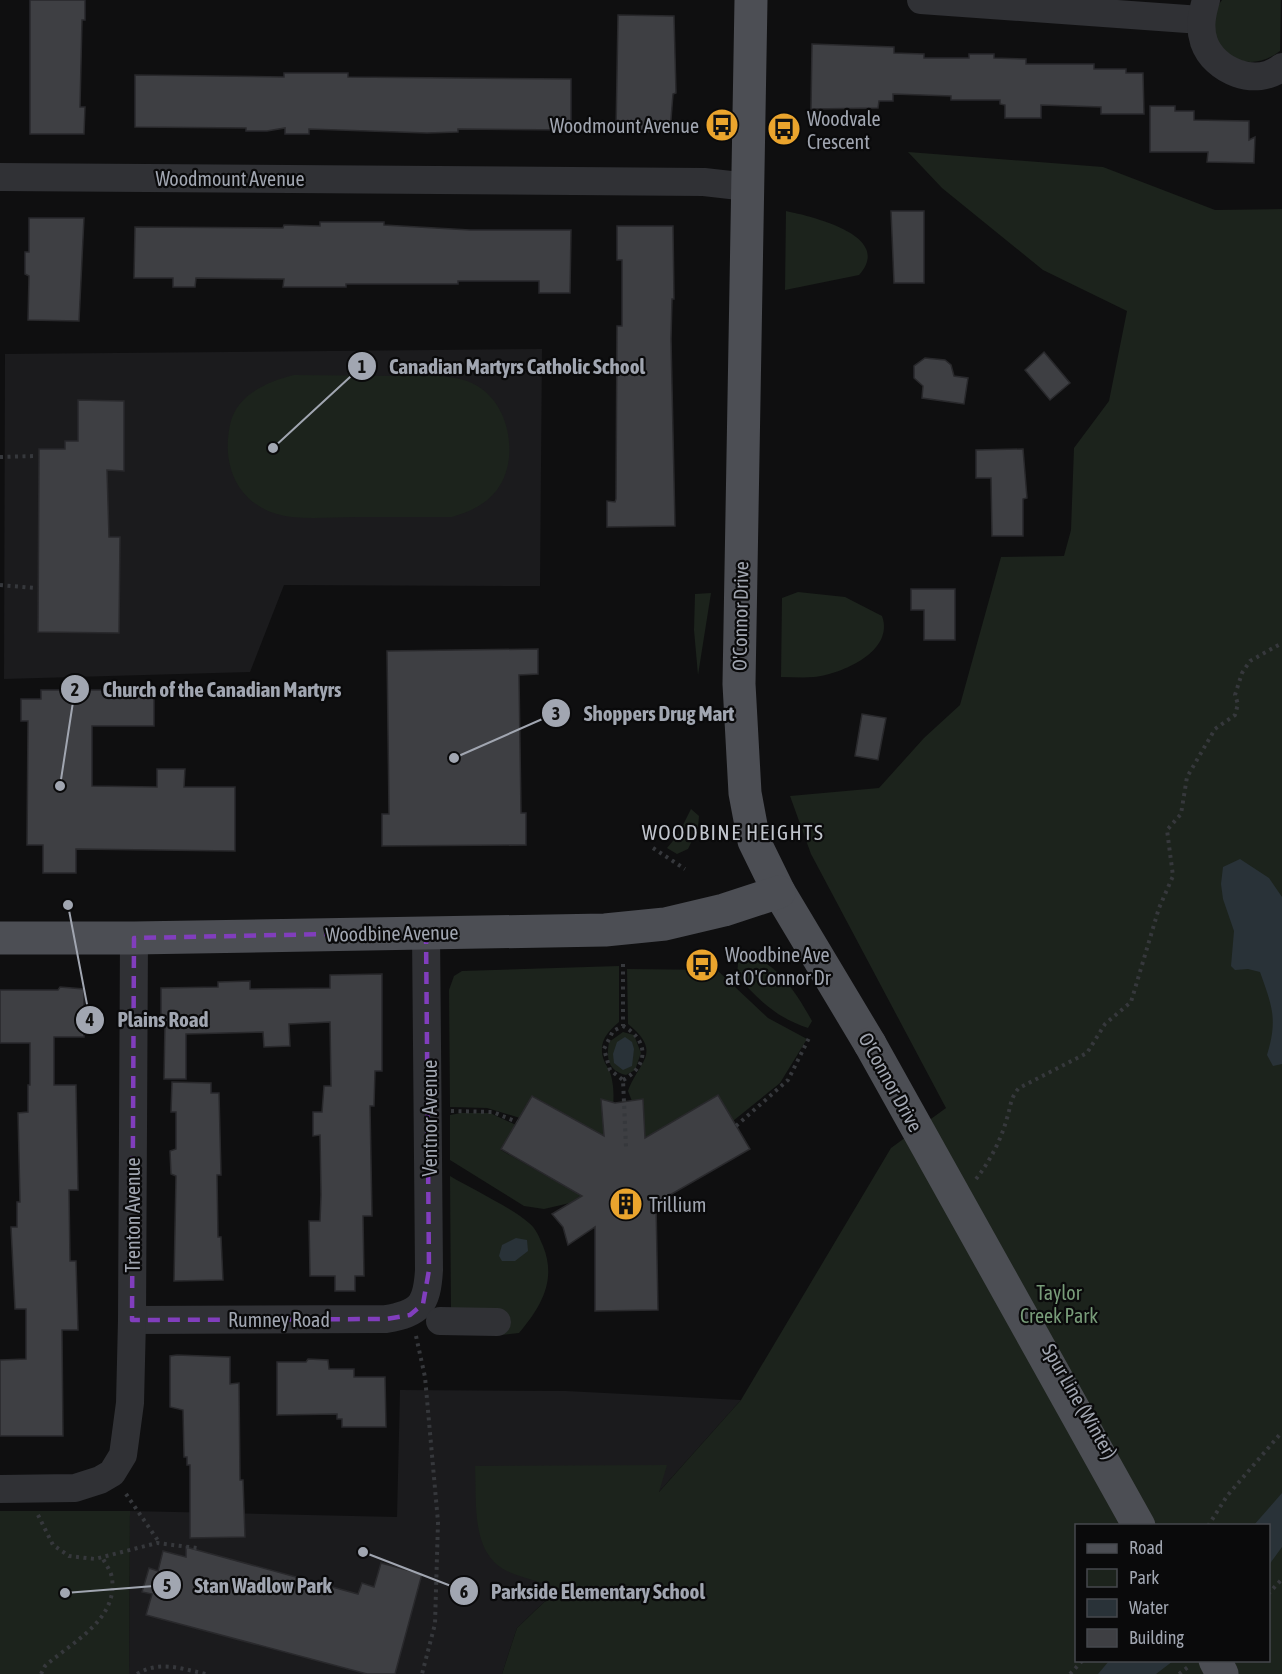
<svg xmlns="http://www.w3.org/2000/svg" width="1282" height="1674" viewBox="0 0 1282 1674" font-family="'Asap Condensed',sans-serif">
	<rect width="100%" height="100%" fill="#0f0f10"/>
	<g fill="#1b1b1d">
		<polygon points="542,349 540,586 284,585 250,672 4,679 5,354"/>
		<polygon points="400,1390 566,1391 741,1400 657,1494 517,1628 502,1674 129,1674 130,1511 397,1517"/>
	</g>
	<g fill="#1c231c" fill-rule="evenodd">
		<path d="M1222,0H1281L1280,51C1239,83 1194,38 1222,0Z"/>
		<path d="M908,152L1103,167L1215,210L1282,209V1674H502L517,1628L559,1588C542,1582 521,1578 505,1570C470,1551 477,1500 475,1466L667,1465L659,1492L741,1400L891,1148L946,1108L811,854L790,796L879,788L924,738L960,705L1001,557L1064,556L1071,530L1074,448L1109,401L1127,311L1043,270L942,188ZM1076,1526H1268V1660H1076Z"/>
		<path d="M786,211C809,216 895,235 859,275L785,290Z"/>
		<path d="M294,375C329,375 364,376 399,376C421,376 446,374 467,381C501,393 514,433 508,464C502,495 480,509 452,517C420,517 388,517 356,517C335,517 313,519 292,517C243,512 220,471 230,425C236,395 266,382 294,375Z"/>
		<path d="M798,592L845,597L882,616C895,651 842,674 814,677C803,678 792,677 781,677L782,598Z"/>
		<polygon points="711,593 698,675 694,630 695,594"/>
		<polygon points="691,809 699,816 698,828 688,849 677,854 667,848 678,835"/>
		<path d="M745,957C776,958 798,996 812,1021L808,1028C777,1018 757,999 737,975L738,963Z"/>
		<path d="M619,966V1022C611,1029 602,1037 602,1049C601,1062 611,1069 612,1080C617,1105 607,1118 619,1145L533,1096L520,1118L487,1108L450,1107L449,990L454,976L462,971Z"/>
		<path d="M627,969L717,970L768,1018L807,1039L780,1083L733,1121L718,1095L631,1146L635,1109L628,1091C638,1062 664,1053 628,1024Z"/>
		<path d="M623,1032L634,1035L641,1053L635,1070L626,1075C608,1071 606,1058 609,1042Z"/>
		<polygon points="461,1113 490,1113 516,1125 501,1150 587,1199 544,1209 524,1206 450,1160 450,1115"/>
		<path d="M450,1176C472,1189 512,1208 529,1223C536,1228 540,1239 543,1246C557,1280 541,1307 519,1333L502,1335V1309H451Z"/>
		<polygon points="0,1511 130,1511 129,1674 0,1674"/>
	</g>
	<g fill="#293238">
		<path d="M1240,859L1269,878L1282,897V1064L1273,1066L1267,1055C1278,1019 1272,1006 1260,972L1248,969L1235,970L1231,966L1234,931L1223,899L1221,884L1223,867Z"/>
		<polygon points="625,1037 632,1042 634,1049 632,1066 623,1070 614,1063 613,1054 617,1042"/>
		<polygon points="516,1238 527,1240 528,1251 515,1261 502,1261 499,1256 502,1245"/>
		<polygon points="1282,1493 1282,1547 1269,1565 1268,1526 1254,1525"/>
		<polygon points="1109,1661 1109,1660 1173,1661 1156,1674 1098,1674"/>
	</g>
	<g fill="#3e3f43" stroke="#29292c" stroke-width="1.5">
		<polygon points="30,0 85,0 85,20 82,20 80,107 85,107 84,134 30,134"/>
		<polygon points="618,15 674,16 676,93 673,94 670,132 616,131"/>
		<polygon points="812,44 894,47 894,53 924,54 924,58 969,58 969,54 994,54 994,58 1026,59 1026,64 1094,64 1094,69 1126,69 1126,73 1143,73 1144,114 1101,114 1101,107 1041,105 1041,118 1005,118 1005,105 1000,104 1000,100 951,100 951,96 893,94 893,101 879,101 878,108 811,109"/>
		<polygon points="284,73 348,73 348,77 571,79 571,130 458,129 458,132 427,133 309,129 309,134 285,134 285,128 267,131 246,131 246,128 135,127 135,75 284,77"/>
		<polygon points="1150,106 1175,106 1175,111 1194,111 1194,120 1249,121 1249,140 1255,137 1254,163 1207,162 1208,152 1150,152"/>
		<polygon points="891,211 924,211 924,283 894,283"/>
		<polygon points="29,218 84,218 79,321 28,320 29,276 25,274 25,252 29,252"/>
		<polygon points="320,222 384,222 384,225 470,230 571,230 570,293 539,293 539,281 458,281 458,284 346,284 346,287 283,287 284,279 196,278 195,287 173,287 173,278 134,278 135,227 283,228 284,225 320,226"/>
		<polygon points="617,226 673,226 674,299 672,299 671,339 675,526 607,527 607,501 615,502 616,499 617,326 622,326 622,260 617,260"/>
		<polygon points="1044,352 1070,383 1050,400 1025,370"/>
		<polygon points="925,358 945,360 951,365 954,376 968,378 964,404 922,398 923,386 914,378 914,366"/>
		<polygon points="78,400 124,401 124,471 107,470 109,537 120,537 119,633 38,632 39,449 65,449 65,441 78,441"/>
		<polygon points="1023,449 1027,498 1023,499 1023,536 992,536 991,478 976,478 976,450"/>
		<polygon points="911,589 955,589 955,640 924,640 924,610 911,610"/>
		<polygon points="538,649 538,674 519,675 521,813 526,813 526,845 382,846 382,814 389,814 387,651"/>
		<polygon points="41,690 154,690 154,726 92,726 92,786 157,787 157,769 185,769 184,787 235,787 235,851 76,849 76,873 43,873 43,845 27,845 28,721 21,721 21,699 41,699"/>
		<polygon points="862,714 886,718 878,760 855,756"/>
		<polygon points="382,974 382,1071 375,1071 374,1106 370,1106 372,1216 363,1216 364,1276 355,1276 355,1291 335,1291 335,1276 310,1276 309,1221 320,1221 321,1195 320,1135 313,1136 313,1112 322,1112 324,1086 331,1086 330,1022 289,1024 290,1046 264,1047 263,1032 186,1034 186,1079 164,1079 165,1022 161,1022 161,988 218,987 218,982 250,981 250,989 330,988 330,975"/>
		<polygon points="60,987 84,989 84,1037 54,1037 54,1085 76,1085 78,1190 69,1190 70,1261 76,1261 78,1330 62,1330 63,1436 0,1436 0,1360 26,1359 26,1309 15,1309 11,1227 17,1227 17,1202 20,1202 18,1113 28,1112 28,1085 30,1085 30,1043 0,1043 0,990 58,990"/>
		<polygon points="172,1082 211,1083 211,1093 219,1093 221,1175 217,1175 218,1237 221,1237 223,1280 174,1281 176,1176 171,1174 170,1151 176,1149 176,1112 171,1112"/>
		<polygon points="718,1095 750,1149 656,1203 658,1310 595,1311 595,1227 568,1245 563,1227 552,1214 582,1196 501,1149 532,1096 604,1136 601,1099 615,1103 643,1099 645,1138"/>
		<polygon points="177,1355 230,1357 230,1384 239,1383 240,1480 243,1480 245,1537 190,1538 190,1465 187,1465 187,1457 184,1457 183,1410 170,1407 170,1356"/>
		<polygon points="308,1359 328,1360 329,1369 354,1369 354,1377 385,1377 386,1427 342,1427 342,1419 337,1419 337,1414 277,1415 277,1362 306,1362"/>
		<polygon points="186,1547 358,1594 362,1583 374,1587 381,1563 422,1574 395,1674 367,1674 146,1615 152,1594 142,1592 149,1568 158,1571 163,1551 186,1557"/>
	</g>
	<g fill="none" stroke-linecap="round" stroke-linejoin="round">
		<g stroke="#36383c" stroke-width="4" stroke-dasharray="3 4.5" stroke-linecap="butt">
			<polyline points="0,457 36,456"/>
			<polyline points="0,585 35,588"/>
			<polyline points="653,848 685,869"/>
			<polyline points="623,964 623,1026 613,1031 604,1049 610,1070 623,1080 626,1147"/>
			<path d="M623,1080C649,1066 649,1040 623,1026"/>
			<polyline points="451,1111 493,1112 517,1122"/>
			<polyline points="736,1126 788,1080 810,1036"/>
			<path d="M976,1179C990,1161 1001,1140 1007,1118C1011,1106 1010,1098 1019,1088L1087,1053L1105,1024L1131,1002L1159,908L1173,876L1167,830L1181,814L1187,777L1215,729L1235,715L1238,704L1235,695L1242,673L1250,661L1282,643"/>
			<polyline points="416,1336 425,1377 438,1522 435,1624 422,1674"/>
			<polyline points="126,1494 159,1542"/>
			<polyline points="38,1515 53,1545 69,1556 95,1559 157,1543 197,1548"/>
			<polyline points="1208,1526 1227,1496 1282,1432"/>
			<polyline points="1268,1594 1282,1579"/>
			<path d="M41,1674L45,1666C72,1642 118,1620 112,1578C111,1571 105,1563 102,1557"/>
			<path d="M137,1674C160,1660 182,1669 206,1674"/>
			<polyline points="1070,1674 1083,1660"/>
			<polyline points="1179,1674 1188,1667"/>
		</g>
		<g stroke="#303135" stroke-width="28">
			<polyline points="921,0 1201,20"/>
			<path d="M1206,0C1202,14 1199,27 1204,42C1214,71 1256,88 1282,67"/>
			<polyline points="0,177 704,182 748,187"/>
			<path d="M132,1320L386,1319C420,1313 427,1305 429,1270L426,932"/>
			<polyline points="440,1321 497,1322"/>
			<polyline points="0,1489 75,1488 100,1480 112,1473 123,1455 130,1403 132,1320 134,938"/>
		</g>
		<g stroke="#4c4e54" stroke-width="33">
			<polyline points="751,0 739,684 745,793 754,841 779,892 870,1044"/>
			<polyline points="0,938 134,938 605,930 665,924 724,910 779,892"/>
			<polyline points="1215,1660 1222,1674"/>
		</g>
		<polyline stroke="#4c4e54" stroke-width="33" points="870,1044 1139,1526"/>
	</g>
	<path fill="none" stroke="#813ebd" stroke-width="4.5" stroke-dasharray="12 8" stroke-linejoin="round" d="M426,932L429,1270L423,1304L410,1315L386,1319L132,1320L134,938Z"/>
	<defs>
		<symbol id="bus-disc" viewBox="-11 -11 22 22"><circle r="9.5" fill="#eaa42d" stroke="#0a0a0b"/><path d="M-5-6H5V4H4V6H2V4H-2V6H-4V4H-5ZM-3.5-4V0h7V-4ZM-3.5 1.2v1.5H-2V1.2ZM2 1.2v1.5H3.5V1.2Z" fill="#111"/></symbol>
		<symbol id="building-disc" viewBox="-11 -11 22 22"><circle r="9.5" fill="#eaa42d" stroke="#0a0a0b"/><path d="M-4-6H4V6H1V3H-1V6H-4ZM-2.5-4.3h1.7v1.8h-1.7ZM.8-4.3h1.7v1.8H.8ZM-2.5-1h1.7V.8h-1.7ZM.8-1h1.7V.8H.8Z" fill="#111"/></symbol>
	</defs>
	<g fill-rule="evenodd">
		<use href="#bus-disc" x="703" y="106" width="38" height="38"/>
		<use href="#bus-disc" x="765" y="110" width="38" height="38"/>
		<use href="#bus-disc" x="683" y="946" width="38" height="38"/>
		<use href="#building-disc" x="607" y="1185" width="38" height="38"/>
	</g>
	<g text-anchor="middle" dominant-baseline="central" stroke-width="4.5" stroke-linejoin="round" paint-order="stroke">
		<g font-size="20" fill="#a1a6b1" stroke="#0a0a0b" text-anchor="start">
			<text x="807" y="118">Woodvale<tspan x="807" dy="23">Crescent</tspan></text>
			<text x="699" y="125" text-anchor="end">Woodmount Avenue</text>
			<text x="725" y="954">Woodbine Ave<tspan x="725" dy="23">at O'Connor Dr</tspan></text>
			<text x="649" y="1204">Trillium</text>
		</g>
		<g font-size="20" fill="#a1a6b1" stroke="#0a0a0b">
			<text x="230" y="178">Woodmount Avenue</text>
			<text transform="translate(740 616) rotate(-89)">O'Connor Drive</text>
			<text transform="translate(392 933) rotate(-1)">Woodbine Avenue</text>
			<text transform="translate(891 1082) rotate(61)">O'Connor Drive</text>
			<text transform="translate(429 1118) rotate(-90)">Ventnor Avenue</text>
			<text transform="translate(132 1215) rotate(-90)">Trenton Avenue</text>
			<text x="279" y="1319">Rumney Road</text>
			<text transform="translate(1080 1401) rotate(60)">Spur Line (Winter)</text>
		</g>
		<g font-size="20" fill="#789c79" stroke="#0a0a0b">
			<text x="1059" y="1292">Taylor<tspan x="1059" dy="23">Creek Park</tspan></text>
		</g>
		<g font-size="21" letter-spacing="1.5" fill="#c1c5cd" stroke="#0a0a0b">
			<text x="733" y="832">WOODBINE HEIGHTS</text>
		</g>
	</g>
	<path fill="none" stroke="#a1a6b1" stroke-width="2" d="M273 448L362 366M60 786L75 689M454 758L556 713M68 905L90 1020M65 1593L167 1585M363 1552L464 1591"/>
	<g fill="#a1a6b1" stroke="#0a0a0b" stroke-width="2">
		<circle cx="273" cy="448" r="6"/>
		<circle cx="60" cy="786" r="6"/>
		<circle cx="454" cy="758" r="6"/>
		<circle cx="68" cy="905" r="6"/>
		<circle cx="65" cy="1593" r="6"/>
		<circle cx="363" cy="1552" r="6"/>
		<circle cx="362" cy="366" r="15"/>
		<circle cx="75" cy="689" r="15"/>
		<circle cx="556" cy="713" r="15"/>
		<circle cx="90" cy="1020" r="15"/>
		<circle cx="167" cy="1585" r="15"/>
		<circle cx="464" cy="1591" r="15"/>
	</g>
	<g font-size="18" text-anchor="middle" font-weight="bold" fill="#111">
		<text x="362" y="373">1</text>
		<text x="75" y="696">2</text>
		<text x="556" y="720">3</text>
		<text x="90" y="1026">4</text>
		<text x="167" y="1592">5</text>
		<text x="464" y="1598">6</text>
	</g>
	<g font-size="21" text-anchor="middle" font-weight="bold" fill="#a1a6b1" stroke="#0a0a0b" stroke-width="4.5" stroke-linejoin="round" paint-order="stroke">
		<text x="517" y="374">Canadian Martyrs Catholic School</text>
		<text x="222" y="697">Church of the Canadian Martyrs</text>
		<text x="659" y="721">Shoppers Drug Mart</text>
		<text x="163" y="1027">Plains Road</text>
		<text x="263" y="1593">Stan Wadlow Park</text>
		<text x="598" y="1599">Parkside Elementary School</text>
	</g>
	<rect x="1075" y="1524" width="195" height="138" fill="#0a0a0b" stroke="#46484d" stroke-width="1.5"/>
	<rect x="1087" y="1544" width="30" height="9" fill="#4c4e54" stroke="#46484d" stroke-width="1.5"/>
	<text x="1129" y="1554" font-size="18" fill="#a1a6b1">Road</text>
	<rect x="1087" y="1569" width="30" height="18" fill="#1c231c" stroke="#46484d" stroke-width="1.5"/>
	<text x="1129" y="1584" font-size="18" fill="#a1a6b1">Park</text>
	<rect x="1087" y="1599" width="30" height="18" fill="#293238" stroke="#46484d" stroke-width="1.5"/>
	<text x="1129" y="1614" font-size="18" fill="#a1a6b1">Water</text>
	<rect x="1087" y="1629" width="30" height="18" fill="#3e3f43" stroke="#46484d" stroke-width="1.5"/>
	<text x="1129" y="1644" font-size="18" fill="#a1a6b1">Building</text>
</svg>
